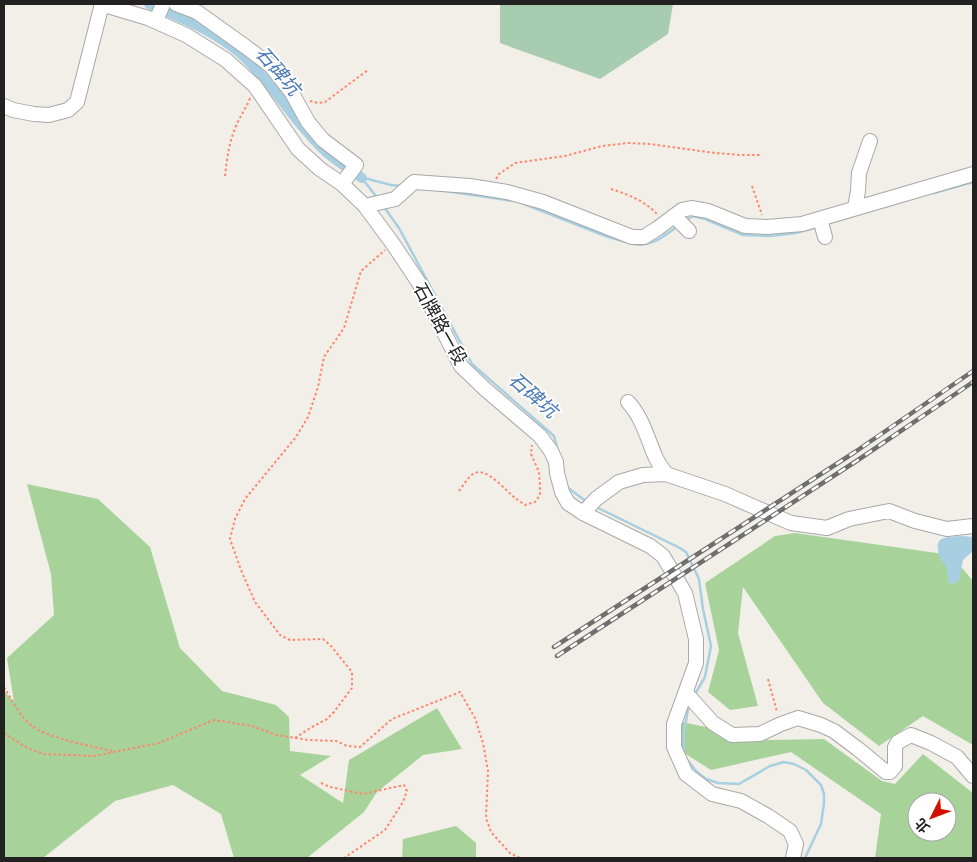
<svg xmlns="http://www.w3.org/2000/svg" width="977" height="862" viewBox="0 0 977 862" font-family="Figtree,'Noto Sans TC',sans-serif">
	<rect width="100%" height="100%" fill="#f2efe8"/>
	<g fill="#a7d39b" fill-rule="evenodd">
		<polygon points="27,484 98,499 150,547 180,648 222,691 276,705 289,717 290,751 331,756 300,775 343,803 349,760 437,708 462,749 423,755 377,792 364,812 307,858 234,858 221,814 173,785 115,801 43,858 4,858 4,691 14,702 7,658 54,615 51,574"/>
		<polygon points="795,533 951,555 973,581 973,745 923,716 879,746 823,703 743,587 738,633 758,706 730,710 708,692 719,650 705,583 775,536"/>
		<path d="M682,722L768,740L824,739L882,781L895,784L923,754L973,793V858H875L881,814L791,752L711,770L676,748ZM917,802H947V832H917Z"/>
		<polygon points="456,826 476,843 476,858 402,858 403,839"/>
	</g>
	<polygon fill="#a8ccb0" points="500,4 673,4 668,34 600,79 500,43"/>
	<path fill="#a7cfe1" d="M962,536L973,537V551L963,560L959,580L952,585C945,579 949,574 946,566C946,565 942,562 941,560C939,557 938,552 938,549C935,535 952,537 962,536Z"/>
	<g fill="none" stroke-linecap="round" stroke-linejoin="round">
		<g stroke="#a7cfe1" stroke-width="2.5">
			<polyline points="362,178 378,199"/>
			<polyline points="364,178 391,185 402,186"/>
			<polyline points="438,190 514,201"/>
			<polyline points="934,193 973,182"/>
			<polyline points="519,202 608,237 626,242"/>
			<polyline points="384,207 399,228 472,364 554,436 558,451"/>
			<polyline points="685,221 693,216 705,219 743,235 770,236 796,233 818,227"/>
			<polyline points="826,224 907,200"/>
			<path d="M634,244C651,248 665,235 678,226"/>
			<polyline points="566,485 567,487 587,502"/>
			<polyline points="596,507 678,547 686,552 699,579 703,609 711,646 705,677 694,696"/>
			<polyline points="690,706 688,709 684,733 684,756 697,772 706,779 718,783 739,784 770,766 784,762 794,764 806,770 821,785 824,794 824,803 821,824 805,858"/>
		</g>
		<path stroke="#a7cfe1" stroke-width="10" d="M149,4C181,18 213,30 240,53C272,82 293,121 325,151C336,161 350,169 362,178"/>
		<defs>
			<g id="minor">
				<polyline points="101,4 148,18 186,35 226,60 255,86 298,149 320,169 342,184 365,206 393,244 419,283 461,366 485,389 540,436 551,451 556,462 557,473 562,492 568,503 583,513 650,546 663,556 685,593 696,639 696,663 674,724 674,747 686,774 712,794 741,801 768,816 790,831 796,844 793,858"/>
				<polyline points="176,4 197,12 246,47 271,66 292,93 308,122 323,140 356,165 342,184"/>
				<polyline points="156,21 163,4"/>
				<polyline points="4,106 13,110 34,114 49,115 68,110 77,102 102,4"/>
				<polyline points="365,206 395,199 414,182 470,186 507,192 543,202 632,237 644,237 658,228 682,210 691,208 708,211 745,226 767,227 802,224 973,174"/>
				<polyline points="855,208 858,191 859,173 870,141"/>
				<polyline points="674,216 689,231"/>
				<polyline points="820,219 825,237"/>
				<path d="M628,402C642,417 647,437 655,456C658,463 662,468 666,474"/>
				<polyline points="583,513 596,499 619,482 643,475 666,474 725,494 791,523 827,528 849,519 889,511 915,521 947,529 973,526"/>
				<polyline points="686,693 713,723 732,735 760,734 781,724 798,718 821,725 834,731 858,749 886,772 890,772 895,766 895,747 898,742 911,735 931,743 957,757 973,776"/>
			</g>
		</defs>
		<use href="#minor" stroke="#a8a8a8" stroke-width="16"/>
		<g stroke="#ff866c" stroke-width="2" stroke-dasharray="2.5 2.5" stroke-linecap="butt">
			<polyline points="310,101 318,103 325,102 368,70"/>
			<path d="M225,176C227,159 229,142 236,126C240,116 246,109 250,98"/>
			<polyline points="496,179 499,174 515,163 565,156 602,146 628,143 650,144 715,153 741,155 760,155"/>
			<polyline points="752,186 762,215"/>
			<path d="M611,189C627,194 645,201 657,214"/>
			<path d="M459,491C463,486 468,476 475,473C487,467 507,492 515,498C518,500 522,503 525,505L535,502L540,495V486L539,472L531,454L532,445"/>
			<polyline points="768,679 777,712"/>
			<path d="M4,687C12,700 19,715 31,725C46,738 91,746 112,751"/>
			<polyline points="4,733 27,748 44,754 95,756 159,743 214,720 252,726 276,735 309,740 336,741 347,746 360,747 392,719 460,692 475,718 483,743 488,771 486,818 491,832 510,853 520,858"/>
			<polyline points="295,738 312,727 327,719 334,712 352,688 352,672 331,646 323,639 290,640 280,635 255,602 241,570 230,539 235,519 245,499 296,437 308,417 318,387 324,357 344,328 361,271 385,250"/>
			<polyline points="321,783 330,787 363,794 404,785 407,791 403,802 385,830 344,858"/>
		</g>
		<use href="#minor" stroke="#fff" stroke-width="14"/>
		<defs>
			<g id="rail">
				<polyline points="554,647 855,452 973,371"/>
				<polyline points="557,656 858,460 973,382"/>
			</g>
		</defs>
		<use href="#rail" stroke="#6f6f6f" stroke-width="4.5"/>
		<use href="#rail" stroke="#fff" stroke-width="2.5" stroke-dasharray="8" stroke-linecap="butt"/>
	</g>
	<g text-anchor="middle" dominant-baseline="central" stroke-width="4" stroke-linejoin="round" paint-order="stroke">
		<g font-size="18" fill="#212121" stroke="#fff">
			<text transform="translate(440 324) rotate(61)">石牌路一段</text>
		</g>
		<g font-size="19" font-style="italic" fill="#4877b6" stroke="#fff">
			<text transform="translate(278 71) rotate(49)">石碑坑</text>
			<text transform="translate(533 395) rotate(41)">石碑坑</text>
		</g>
	</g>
	<rect width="977" height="862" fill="none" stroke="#212121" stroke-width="10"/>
	<g transform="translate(932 817) rotate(228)"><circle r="24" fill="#ffffff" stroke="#a6a6a6"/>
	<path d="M0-4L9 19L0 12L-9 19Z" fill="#d31000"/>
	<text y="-8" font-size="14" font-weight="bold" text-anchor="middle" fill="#212121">北</text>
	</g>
</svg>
